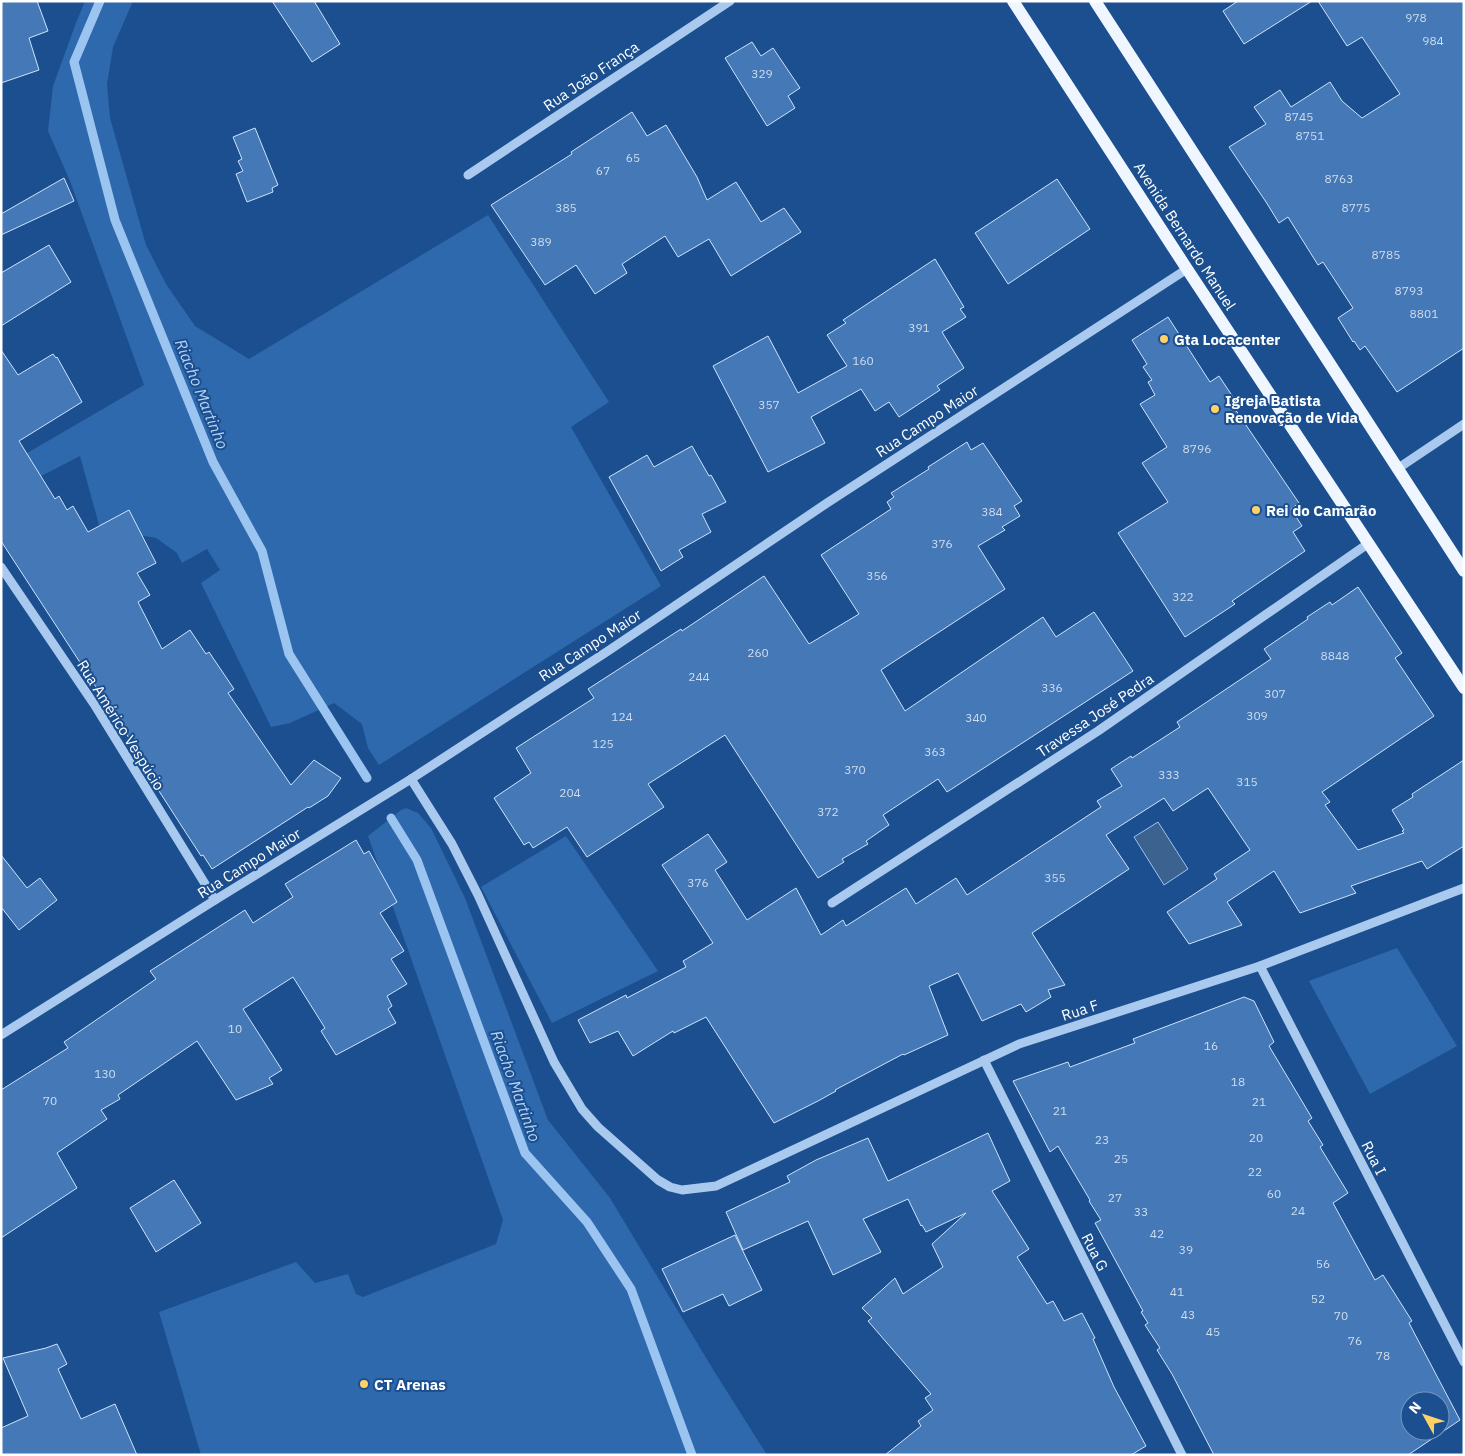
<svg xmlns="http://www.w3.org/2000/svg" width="1465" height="1456" viewBox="0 0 1465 1456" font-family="'IBM Plex Sans',sans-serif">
	<rect width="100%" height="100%" fill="#1b4f8f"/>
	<g fill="#2e69ad">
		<polygon points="85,1 133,1 113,47 107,84 110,118 146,245 166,284 195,326 249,359 488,215 609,402 571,427 661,586 379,765 368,748 362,724 334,703 290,723 271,727 201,583 220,570 207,549 182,563 177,553 156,538 126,533 99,525 80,456 24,485 10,463 144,385 70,181 48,131 53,86 76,23"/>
		<polygon points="406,808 418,813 431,828 465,898 548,1120 610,1198 714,1371 767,1455 201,1455 159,1312 296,1262 315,1283 348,1274 356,1294 363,1297 496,1244 503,1220 368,836 401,810"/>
		<polygon points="566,836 658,971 552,1023 481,887"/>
		<polygon points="1397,948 1457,1046 1370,1094 1309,981"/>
	</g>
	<polygon fill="#3c6290" stroke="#9cc4f0" points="1158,822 1188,869 1164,885 1134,837"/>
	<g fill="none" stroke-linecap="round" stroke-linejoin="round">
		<g stroke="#9cc4f0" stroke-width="9">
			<polyline points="100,1 74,62 115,220 213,462 262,551 289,654 367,778"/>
			<polyline points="391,818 417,860 525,1153 587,1222 631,1289 692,1455"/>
		</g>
	</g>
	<g fill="#4478b7" stroke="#cfe3fa" fill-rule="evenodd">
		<polygon points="1,1 37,1 48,31 29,38 39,70 1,83"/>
		<polygon points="272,1 314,1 340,44 312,62"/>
		<polygon points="1238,1 1312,1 1244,44 1223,11"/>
		<polygon points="1318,1 1464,1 1464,348 1397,392 1365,346 1360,350 1354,341 1353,342 1338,318 1353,308 1323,262 1318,265 1288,217 1279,223 1266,202 1229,147 1266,124 1254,107 1280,90 1291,107 1330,82 1342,101 1362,118 1400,94 1362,37 1347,46"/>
		<polygon points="752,42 761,56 773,48 800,88 788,96 795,108 767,126 725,58"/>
		<polygon points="632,112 647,136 666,125 697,177 707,200 736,182 761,222 784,208 801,232 731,276 709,239 678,257 665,236 622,264 627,273 595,294 576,265 545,285 491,205 572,154 571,152"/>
		<polygon points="255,128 278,185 272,188 273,192 247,202 236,174 243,171 238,161 242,159 233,137"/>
		<polygon points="64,178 74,201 1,235 1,214"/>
		<polygon points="1057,179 1090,229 1008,284 975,233"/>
		<polygon points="49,245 71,282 1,326 1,273"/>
		<polygon points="935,259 964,307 960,309 966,317 942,332 964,368 937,386 940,390 899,417 889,402 875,411 861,389 811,417 825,443 768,472 713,366 768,336 798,393 847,366 827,335 846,323 843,320"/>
		<polygon points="1168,317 1210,382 1219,376 1237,403 1233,406 1299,503 1291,509 1302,526 1293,532 1305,551 1232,601 1235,604 1185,637 1118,533 1168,502 1142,463 1167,447 1140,404 1155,395 1148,382 1152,380 1143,367 1147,364 1132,340"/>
		<polygon points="1,350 18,375 53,354 56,358 57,357 82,402 19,441 55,499 59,496 67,510 73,506 88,532 129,510 156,563 137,573 150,595 138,602 162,649 190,630 206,654 209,652 234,689 228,693 291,785 314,760 341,778 328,796 309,808 308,807 212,869 203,855 201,856 146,771 148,769 124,730 1,541"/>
		<polygon points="967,442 971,450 983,443 1022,501 1014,506 1020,516 1002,527 1005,530 978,546 1005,589 881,670 905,711 1043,617 1056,637 1094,612 1133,671 947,792 938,779 883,815 889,825 866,841 868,844 842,859 844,862 818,878 725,735 648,784 664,807 587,857 567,827 533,848 529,842 524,845 494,798 531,773 516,748 594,698 588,689 681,629 682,631 764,576 809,644 859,614 821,555 891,509 887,502 894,497 891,493 929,469 928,467"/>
		<polygon points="692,446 709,476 711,475 726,502 702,514 711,532 679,550 683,557 661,571 609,477 647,455 654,467"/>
		<polygon points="1358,587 1402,653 1395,658 1434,716 1322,792 1330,802 1325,805 1358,850 1404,833 1402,831 1404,830 1392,810 1413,797 1412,794 1464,760 1464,846 1427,869 1422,861 1351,886 1356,893 1300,913 1274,871 1227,902 1242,925 1189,944 1167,912 1217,879 1214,874 1250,850 1208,788 1173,811 1164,798 1106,835 1129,869 1032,933 1065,985 1048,990 1051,997 1026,1012 1021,1004 982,1021 958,973 929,986 948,1035 904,1055 903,1054 835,1090 836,1091 818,1101 774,1123 706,1017 674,1033 673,1031 633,1056 618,1031 590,1043 578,1020 626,995 627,998 686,967 683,961 713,943 662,865 708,834 727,862 715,870 747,920 796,888 821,935 843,920 846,926 906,888 916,904 956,878 967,895 1101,807 1097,801 1122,786 1111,769 1131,756 1132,758 1180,727 1177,722 1271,659 1264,649 1308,619 1307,617 1330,602 1332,605"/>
		<polygon points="356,840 364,854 369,851 397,902 380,913 404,951 391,959 407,984 387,996 392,1006 388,1009 396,1023 336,1055 321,1031 325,1028 293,977 243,1009 282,1070 269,1078 273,1084 236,1100 197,1041 118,1095 120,1099 101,1110 107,1119 57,1153 77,1188 1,1238 1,1090 68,1048 64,1042 156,979 150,971 245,910 253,923 293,897 285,884"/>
		<polygon points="1,855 27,888 40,878 57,900 19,930 1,907"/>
		<path d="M1244,997L1254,1001L1274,1042L1269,1046L1312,1118L1308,1121L1323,1145L1320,1147L1348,1193L1333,1203L1375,1280L1383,1275L1412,1321L1409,1323L1460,1420L1408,1455H1214L1172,1374L1157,1350L1160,1348L1145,1325L1148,1323L1141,1312L1143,1311L1095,1223L1101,1220L1089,1201L1090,1200L1058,1146L1050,1152L1013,1081L1068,1062L1070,1067L1135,1043L1133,1039ZM1410,1401H1440V1431H1410Z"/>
		<polygon points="988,1133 1010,1181 992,1191 1029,1249 1017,1257 1047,1304 1053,1301 1064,1321 1082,1313 1095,1338 1093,1339 1114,1387 1146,1446 1131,1455 885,1455 921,1426 918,1421 933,1410 925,1398 931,1394 868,1321 872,1318 862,1308 895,1278 903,1294 943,1267 932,1244 966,1213 926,1232 922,1225 921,1226 908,1199 863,1219 881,1252 833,1275 808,1221 743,1250 726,1212 790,1182 787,1176 816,1160 868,1138 888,1181"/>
		<polygon points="174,1180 201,1223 156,1252 130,1208"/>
		<polygon points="735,1235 762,1290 729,1306 723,1294 683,1312 662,1269"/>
		<polygon points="57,1344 67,1364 58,1369 81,1419 115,1404 137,1455 1,1455 1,1428 28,1416 3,1358 46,1348"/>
	</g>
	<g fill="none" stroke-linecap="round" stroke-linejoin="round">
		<g stroke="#a9c9ee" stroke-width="9">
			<polyline points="468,175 730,1"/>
			<polyline points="1397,469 1464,424"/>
			<polyline points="1,567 94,704 215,900"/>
			<polyline points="411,779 452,844 478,895 554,1062 582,1109 598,1127 658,1180 670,1187 682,1190 716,1186 1019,1044 1260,966 1464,888"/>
			<polyline points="832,903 1098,731 1369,543"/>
			<polyline points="1260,966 1464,1362"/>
			<polyline points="1,1035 215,900 411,779 608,651 827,503 1187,269"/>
			<polyline points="984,1060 1182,1455"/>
		</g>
		<g stroke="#f0f6ff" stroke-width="12">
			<polyline points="1013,1 1187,269 1464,688"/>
			<polyline points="1095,1 1464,571"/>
		</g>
	</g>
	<g fill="#ffd166" stroke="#1b4f8f" stroke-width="2">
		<circle cx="1164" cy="339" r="5"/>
		<circle cx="1215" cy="409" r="5"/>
		<circle cx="1256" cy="510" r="5"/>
		<circle cx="364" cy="1384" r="5"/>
	</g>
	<g text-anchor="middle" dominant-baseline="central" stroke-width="4" stroke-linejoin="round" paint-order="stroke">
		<g font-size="12" fill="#d0dded">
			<text x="1416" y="17">978</text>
			<text x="1433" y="40">984</text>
			<text x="762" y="73">329</text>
			<text x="1299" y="116">8745</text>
			<text x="1310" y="135">8751</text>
			<text x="633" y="157">65</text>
			<text x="603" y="170">67</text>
			<text x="1339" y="178">8763</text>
			<text x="566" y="207">385</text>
			<text x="1356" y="207">8775</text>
			<text x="541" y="241">389</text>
			<text x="1386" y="254">8785</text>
			<text x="1409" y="290">8793</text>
			<text x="1424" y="313">8801</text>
			<text x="919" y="327">391</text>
			<text x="863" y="360">160</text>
			<text x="769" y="404">357</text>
			<text x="1197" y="448">8796</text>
			<text x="992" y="511">384</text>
			<text x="942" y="543">376</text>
			<text x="877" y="575">356</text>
			<text x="1183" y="596">322</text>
			<text x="758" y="652">260</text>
			<text x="1335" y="655">8848</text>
			<text x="699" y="676">244</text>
			<text x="1052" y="687">336</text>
			<text x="1275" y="693">307</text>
			<text x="1257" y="715">309</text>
			<text x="622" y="716">124</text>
			<text x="976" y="717">340</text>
			<text x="603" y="743">125</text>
			<text x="935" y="751">363</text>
			<text x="855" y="769">370</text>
			<text x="1169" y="774">333</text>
			<text x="1247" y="781">315</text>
			<text x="570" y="792">204</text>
			<text x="828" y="811">372</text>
			<text x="1055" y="877">355</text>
			<text x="698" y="882">376</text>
			<text x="235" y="1028">10</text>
			<text x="1211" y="1045">16</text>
			<text x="105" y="1073">130</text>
			<text x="1238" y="1081">18</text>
			<text x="50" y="1100">70</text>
			<text x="1259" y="1101">21</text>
			<text x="1060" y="1110">21</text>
			<text x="1256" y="1137">20</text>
			<text x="1102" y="1139">23</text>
			<text x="1121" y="1158">25</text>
			<text x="1255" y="1171">22</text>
			<text x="1274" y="1193">60</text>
			<text x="1115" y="1197">27</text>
			<text x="1298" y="1210">24</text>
			<text x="1141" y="1211">33</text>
			<text x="1157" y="1233">42</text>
			<text x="1186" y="1249">39</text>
			<text x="1323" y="1263">56</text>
			<text x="1177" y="1291">41</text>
			<text x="1318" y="1298">52</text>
			<text x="1188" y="1314">43</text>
			<text x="1341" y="1315">70</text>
			<text x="1213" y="1331">45</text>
			<text x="1355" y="1340">76</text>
			<text x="1383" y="1355">78</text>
		</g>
		<g font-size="15" fill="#fff" stroke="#1b4f8f">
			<text transform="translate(591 76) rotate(-34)">Rua João França</text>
			<text transform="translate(1185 236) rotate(57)">Avenida Bernardo Manuel</text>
			<text transform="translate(927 421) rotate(-33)">Rua Campo Maior</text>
			<text transform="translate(590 645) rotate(-33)">Rua Campo Maior</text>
			<text transform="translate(1095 715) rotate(-34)">Travessa José Pedra</text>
			<text transform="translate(121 725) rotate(58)">Rua Américo Vespúcio</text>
			<text transform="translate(249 863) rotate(-32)">Rua Campo Maior</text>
			<text transform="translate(1080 1010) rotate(-18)">Rua F</text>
			<text transform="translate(1374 1158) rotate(63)">Rua I</text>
			<text transform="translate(1095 1252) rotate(63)">Rua G</text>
		</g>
		<g font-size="15" font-weight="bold" fill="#fff" stroke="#1b4f8f" text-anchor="start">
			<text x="1174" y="339">Gta Locacenter</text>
			<text x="1225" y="400">Igreja Batista<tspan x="1225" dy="17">Renovação de Vida</tspan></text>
			<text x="1266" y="510">Rei do Camarão</text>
			<text x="374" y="1384">CT Arenas</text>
		</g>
		<g font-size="16" font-style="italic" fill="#b5d3f5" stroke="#1b4f8f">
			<text transform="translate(202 394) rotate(68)">Riacho Martinho</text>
			<text transform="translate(516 1086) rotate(70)">Riacho Martinho</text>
		</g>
	</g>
	<rect width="1465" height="1456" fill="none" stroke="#ffffff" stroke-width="5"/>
	<g transform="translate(1425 1416) rotate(310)"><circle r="24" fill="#1b4f8f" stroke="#7695bc"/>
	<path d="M0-4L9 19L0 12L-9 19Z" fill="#ffd166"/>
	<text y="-8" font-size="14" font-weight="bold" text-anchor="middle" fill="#ffffff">N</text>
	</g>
</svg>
